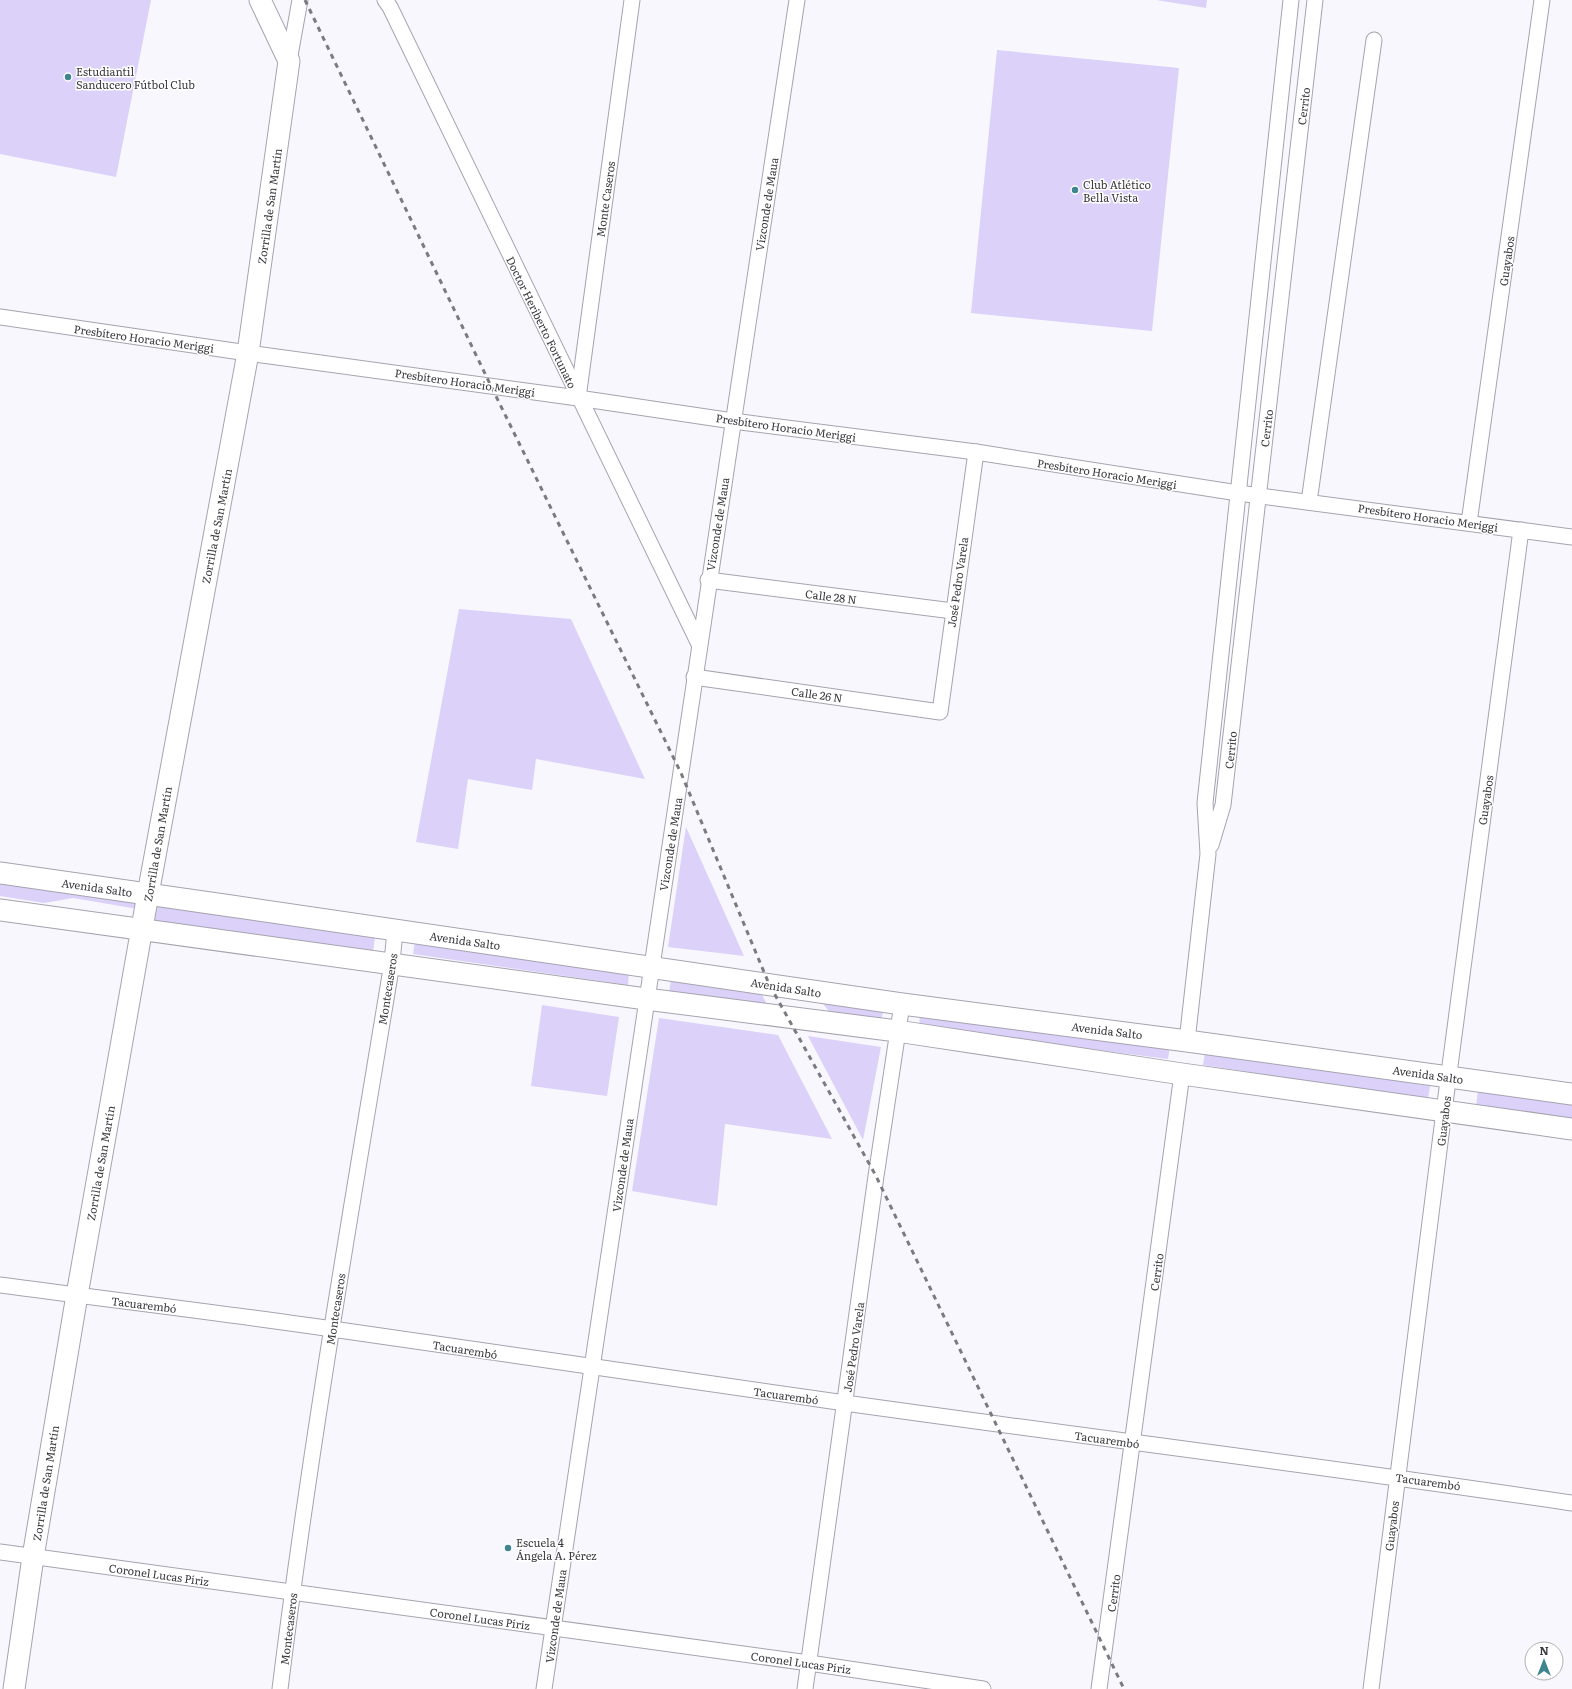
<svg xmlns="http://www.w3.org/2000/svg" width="1572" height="1689" viewBox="0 0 1572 1689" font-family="Literata,serif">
	<rect width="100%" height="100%" fill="#f9f7fe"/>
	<g fill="#dcd1f9">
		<polygon points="0,0 151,0 116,177 0,154"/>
		<polygon points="1156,0 1207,0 1206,8"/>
		<polygon points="997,50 1179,68 1152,331 971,313"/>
		<polygon points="459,609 571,619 645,779 536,759 532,790 468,779 458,849 416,842"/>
		<polygon points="686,827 744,956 668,947"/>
		<polygon points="0,882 139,900 138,909 73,898 44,903 0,896"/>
		<polygon points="156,903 375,936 373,953 154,923"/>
		<polygon points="415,941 629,972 628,985 413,954"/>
		<polygon points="671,980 761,992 768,1007 669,992"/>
		<polygon points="821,1001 883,1012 881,1021 830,1013"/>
		<polygon points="542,1005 619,1017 607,1096 531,1086"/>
		<polygon points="920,1014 1170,1046 1168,1059 919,1027"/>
		<polygon points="659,1018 778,1035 832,1139 725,1124 717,1206 632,1191"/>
		<polygon points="808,1036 881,1047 863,1140"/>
		<polygon points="1205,1052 1430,1086 1428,1099 1203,1065"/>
		<polygon points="1478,1091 1572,1104 1572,1119 1476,1106"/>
	</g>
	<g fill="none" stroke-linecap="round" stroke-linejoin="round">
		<defs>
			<g id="street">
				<polyline points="385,0 390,7 699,644"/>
				<polyline points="289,61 300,0"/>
				<polyline points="0,317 248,353 578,398 733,421 976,452 1238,493 1572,537"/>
				<polyline points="578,398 632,0"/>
				<polyline points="1309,502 1374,40"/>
				<polyline points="1469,523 1542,0"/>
				<polyline points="708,580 953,611"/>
				<polyline points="694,677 940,712 976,452"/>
				<polyline points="1211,845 1223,805 1315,0"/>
				<polyline points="1187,1041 1208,854 1205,803 1291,0"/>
				<path d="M0,1285C111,1300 222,1313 332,1329C503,1353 674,1379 845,1403C1087,1437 1330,1467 1572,1503"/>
				<polyline points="0,1552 809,1663 983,1689"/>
				<path d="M280,1689C310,1446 352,1205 392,963L395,930"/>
				<path d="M544,1689C626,1126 712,563 797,0"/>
				<polyline points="805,1689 876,1176 902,1004"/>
				<polyline points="1099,1689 1182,1074"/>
				<polyline points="1371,1689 1444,1111 1521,530"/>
			</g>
			<g id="secondary">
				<polyline points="0,873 231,906 902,1004 1187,1041 1572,1094"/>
				<polyline points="0,910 646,999 897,1031 1182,1074 1572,1129"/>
				<polyline points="14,1689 33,1557 77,1295 148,894 248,353 289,61 260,0"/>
			</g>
		</defs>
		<use href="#street" stroke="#a6a3af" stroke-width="17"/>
		<use href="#secondary" stroke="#a6a3af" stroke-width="23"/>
		<use href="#street" stroke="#fff" stroke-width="15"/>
		<use href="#secondary" stroke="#fff" stroke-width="21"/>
		<polyline stroke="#7c7a80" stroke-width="3" stroke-dasharray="5 5" stroke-linecap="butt" points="305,0 491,386 681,773 769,984 876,1176 1124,1689"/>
	</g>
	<g fill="#3f8590" stroke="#fff" stroke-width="1.5">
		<circle cx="68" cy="77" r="4"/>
		<circle cx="1075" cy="190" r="4"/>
		<circle cx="508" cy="1548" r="4"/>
	</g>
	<g text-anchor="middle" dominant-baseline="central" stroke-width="3" stroke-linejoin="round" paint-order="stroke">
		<g font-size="11" fill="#3a393e" stroke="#fff" text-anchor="start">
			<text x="76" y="71">Estudiantil<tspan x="76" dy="13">Sanducero Fútbol Club</tspan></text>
			<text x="1083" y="184">Club Atlético<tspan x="1083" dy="13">Bella Vista</tspan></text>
			<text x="516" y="1542">Escuela 4<tspan x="516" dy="13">Ángela A. Pérez</tspan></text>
		</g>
		<g font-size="11" fill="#3a393e" stroke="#fff">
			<text transform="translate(1303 106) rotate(-83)">Cerrito</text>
			<text transform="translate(605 199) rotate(-82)">Monte Caseros</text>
			<text transform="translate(766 204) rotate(-81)">Vizconde de Maua</text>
			<text transform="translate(269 206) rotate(-82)">Zorrilla de San Martín</text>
			<text transform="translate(1506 261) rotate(-82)">Guayabos</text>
			<text transform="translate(542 322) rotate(64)">Doctor Heriberto Fortunato</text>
			<text transform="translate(144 338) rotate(8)">Presbítero Horacio Meriggi</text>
			<text transform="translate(465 382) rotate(8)">Presbítero Horacio Meriggi</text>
			<text transform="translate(786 427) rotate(8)">Presbítero Horacio Meriggi</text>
			<text transform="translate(1266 428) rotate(-83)">Cerrito</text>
			<text transform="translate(1107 473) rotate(9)">Presbítero Horacio Meriggi</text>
			<text transform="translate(1428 517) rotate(8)">Presbítero Horacio Meriggi</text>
			<text transform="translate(717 524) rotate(-81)">Vizconde de Maua</text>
			<text transform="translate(216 526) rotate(-79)">Zorrilla de San Martín</text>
			<text transform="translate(957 582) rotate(-82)">José Pedro Varela</text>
			<text transform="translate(831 596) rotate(7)">Calle 28 N</text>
			<text transform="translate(817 694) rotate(8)">Calle 26 N</text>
			<text transform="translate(1230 750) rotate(-84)">Cerrito</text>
			<text transform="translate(1485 800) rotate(-82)">Guayabos</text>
			<text transform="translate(157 844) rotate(-80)">Zorrilla de San Martín</text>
			<text transform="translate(670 844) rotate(-81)">Vizconde de Maua</text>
			<text transform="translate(97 887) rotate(8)">Avenida Salto</text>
			<text transform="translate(465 940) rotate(8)">Avenida Salto</text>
			<text transform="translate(786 987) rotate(9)">Avenida Salto</text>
			<text transform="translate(387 989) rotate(-81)">Montecaseros</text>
			<text transform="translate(1107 1030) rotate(7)">Avenida Salto</text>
			<text transform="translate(1428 1074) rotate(8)">Avenida Salto</text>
			<text transform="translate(1443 1121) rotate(-83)">Guayabos</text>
			<text transform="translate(100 1163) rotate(-80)">Zorrilla de San Martín</text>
			<text transform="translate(622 1165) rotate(-82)">Vizconde de Maua</text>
			<text transform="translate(1156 1272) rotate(-82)">Cerrito</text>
			<text transform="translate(144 1304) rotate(7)">Tacuarembó</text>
			<text transform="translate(335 1309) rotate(-81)">Montecaseros</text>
			<text transform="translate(853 1347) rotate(-82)">José Pedro Varela</text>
			<text transform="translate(465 1349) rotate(9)">Tacuarembó</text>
			<text transform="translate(786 1395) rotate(8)">Tacuarembó</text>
			<text transform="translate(1107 1439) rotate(8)">Tacuarembó</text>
			<text transform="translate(1428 1481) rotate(8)">Tacuarembó</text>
			<text transform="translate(45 1483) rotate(-81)">Zorrilla de San Martín</text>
			<text transform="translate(1391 1526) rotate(-83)">Guayabos</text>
			<text transform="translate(159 1574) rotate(8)">Coronel Lucas Píriz</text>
			<text transform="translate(1113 1593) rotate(-82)">Cerrito</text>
			<text transform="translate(555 1616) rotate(-82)">Vizconde de Maua</text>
			<text transform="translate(480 1618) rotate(8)">Coronel Lucas Píriz</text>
			<text transform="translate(288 1629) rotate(-83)">Montecaseros</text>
			<text transform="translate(801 1662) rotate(8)">Coronel Lucas Píriz</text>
		</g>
	</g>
	<g transform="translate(1544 1661)"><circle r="19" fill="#ffffff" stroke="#b0b0b2"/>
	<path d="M0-3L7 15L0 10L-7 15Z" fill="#3f8590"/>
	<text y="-6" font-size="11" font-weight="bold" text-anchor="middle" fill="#3a393e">N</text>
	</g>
</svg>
